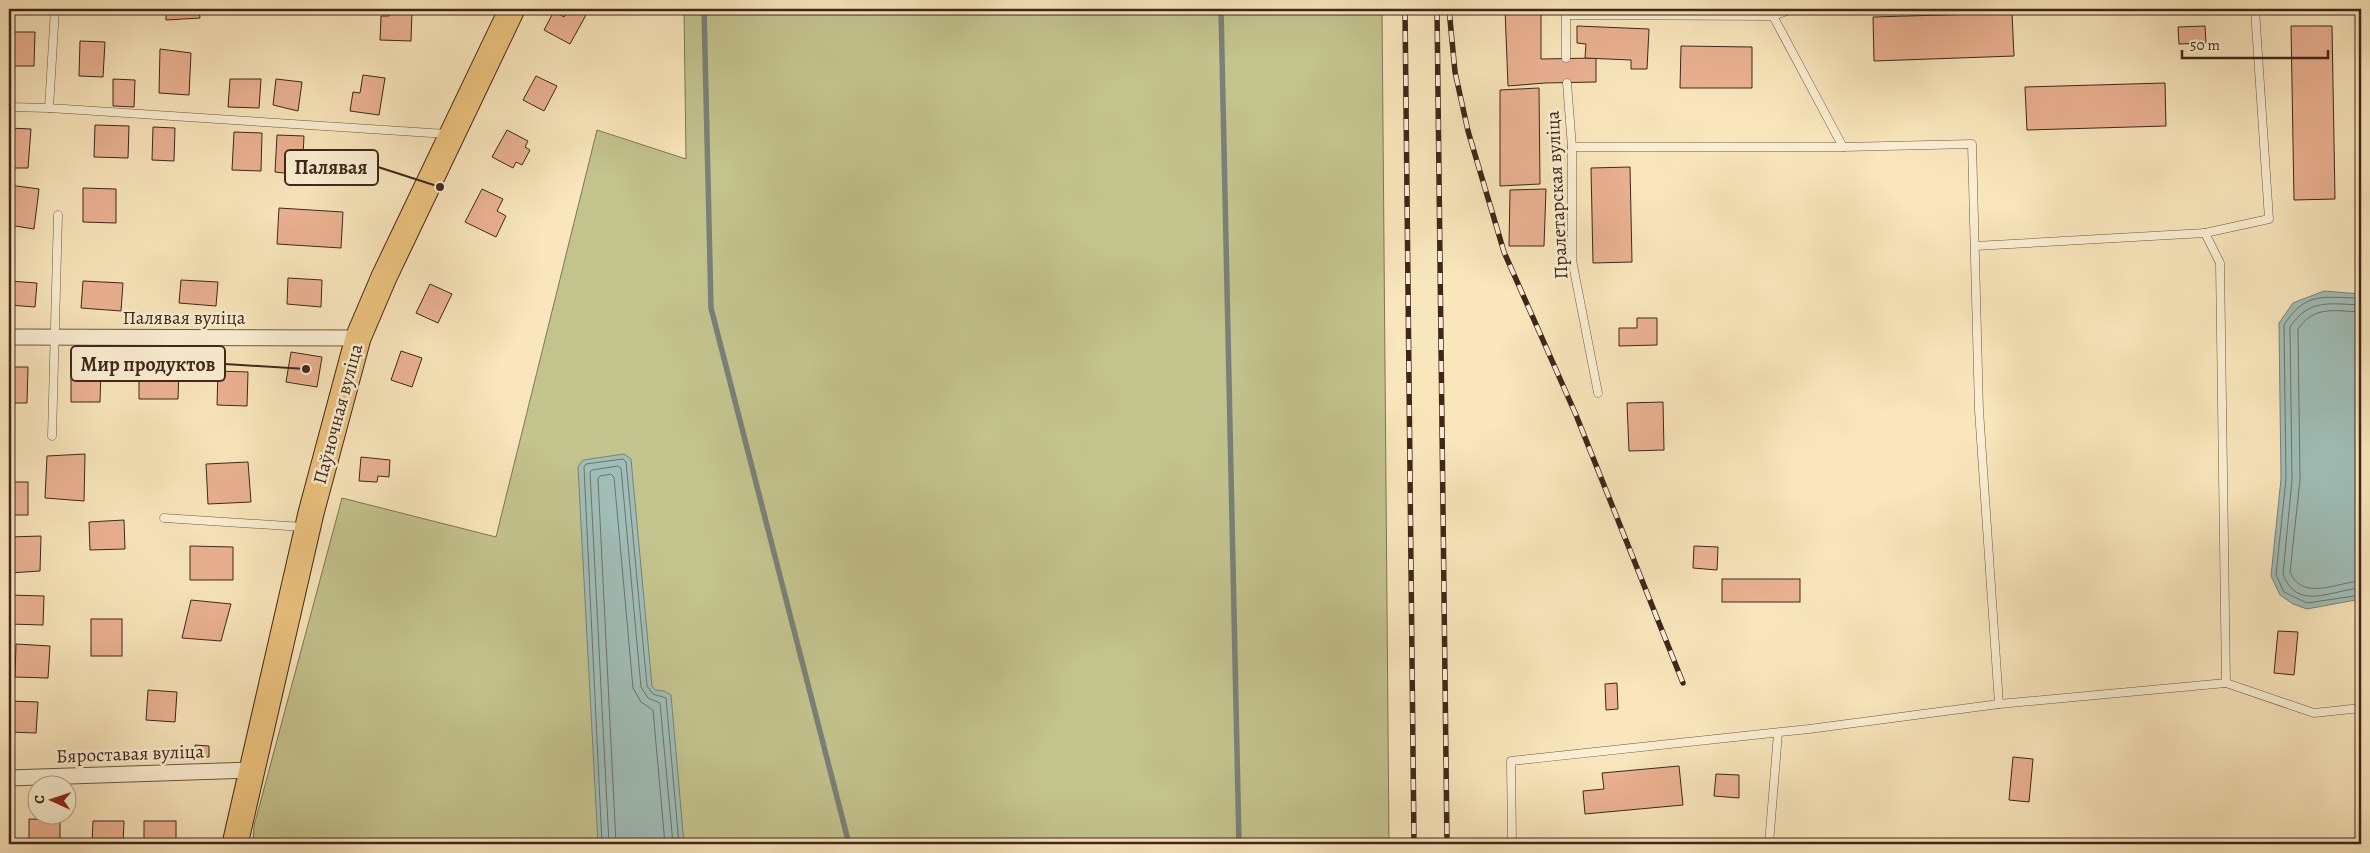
<svg xmlns="http://www.w3.org/2000/svg" width="2370" height="853" viewBox="0 0 2370 853" font-family="Alegreya,serif">
	<rect width="100%" height="100%" fill="#f9e6bc"/>
	<filter id="stains"><feTurbulence type="fractalNoise" baseFrequency=".004" numOctaves="4"/><feColorMatrix values="0 0 0 0 .2 0 0 0 0 .09 0 0 0 0 .02 0 0 0 .5 -.17"/></filter>
	<radialGradient id="worn" r=".72"><stop offset=".6" stop-color="#630" stop-opacity="0"/><stop offset="1" stop-color="#630" stop-opacity=".3"/></radialGradient>
	<polygon fill="#c3c38d" stroke="#827454" points="684,9 1382,9 1389,844 253,844 254,826 342,498 496,537 597,130 686,159"/>
	<g fill="#a0beb8" stroke="#7a8179">
		<polygon points="2324,291 2361,294 2361,599 2307,609 2293,604 2280,595 2271,576 2281,479 2279,323 2293,303"/>
		<polygon points="624,454 631,459 652,686 655,690 664,691 671,695 684,844 598,844 578,467 583,460"/>
	</g>
	<g fill="none" stroke-linecap="round" stroke-linejoin="round">
		<g stroke="#707269" stroke-width="1">
			<path d="M2361,298C2325,298 2306,290 2284,325L2286,479L2276,575L2284,592L2307,603L2361,595"/>
			<path d="M2361,305C2331,304 2309,298 2290,327L2292,480L2283,574C2297,612 2331,590 2361,588"/>
			<path d="M2361,312C2336,311 2314,305 2298,329L2300,480L2290,572C2302,602 2338,582 2361,581"/>
			<polyline points="602,844 584,467 586,464 623,459 626,462 647,686 653,694 666,698 679,844"/>
			<polyline points="609,844 590,472 592,470 618,466 621,468 641,687 648,698 660,703 673,844"/>
			<polyline points="616,844 598,479 600,476 611,474 614,477 633,688 641,702 653,710 665,844"/>
		</g>
		<g stroke="#7a8179" stroke-width="5.5">
			<polyline points="704,9 711,308 849,844"/>
			<polyline points="1221,9 1239,844"/>
		</g>
	</g>
	<g fill="#ebb292" stroke="#40261a">
		<polygon points="166,9 199,9 200,18 166,20"/>
		<polygon points="569,9 575,9 586,15 570,44 544,30 554,11 564,17"/>
		<polygon points="1505,9 1541,9 1541,59 1596,58 1596,82 1545,83 1508,86"/>
		<polygon points="389,12 412,12 411,41 380,40 381,16 389,16"/>
		<polygon points="2012,13 2014,56 1874,61 1873,17"/>
		<polygon points="1577,26 1649,29 1647,69 1631,69 1631,60 1585,58 1586,44 1577,43"/>
		<polygon points="2205,26 2206,43 2179,44 2178,27"/>
		<polygon points="2291,26 2332,26 2335,199 2294,200"/>
		<polygon points="9,32 35,32 34,66 9,66"/>
		<polygon points="80,41 105,42 103,77 79,76"/>
		<polygon points="1681,46 1752,47 1752,88 1680,88"/>
		<polygon points="160,49 191,53 189,95 159,93"/>
		<polygon points="363,75 385,78 379,115 350,111 353,92 360,93"/>
		<polygon points="536,76 557,86 544,111 523,100"/>
		<polygon points="113,79 135,80 134,107 113,106"/>
		<polygon points="230,79 261,79 259,108 228,107"/>
		<polygon points="276,79 302,82 298,111 273,105"/>
		<polygon points="2165,83 2166,126 2027,130 2025,87"/>
		<polygon points="1539,88 1540,184 1500,186 1500,90"/>
		<polygon points="95,125 129,126 128,158 94,157"/>
		<polygon points="153,127 175,128 174,161 152,160"/>
		<polygon points="9,128 31,129 28,168 9,168"/>
		<polygon points="507,130 528,141 525,147 530,150 522,165 516,162 513,168 492,157"/>
		<polygon points="234,132 262,133 261,171 232,170"/>
		<polygon points="277,135 304,136 302,175 275,172"/>
		<polygon points="1630,167 1632,262 1593,263 1591,168"/>
		<polygon points="9,185 39,189 34,229 9,225"/>
		<polygon points="83,188 116,189 116,223 83,222"/>
		<polygon points="482,189 503,199 497,211 506,216 496,237 465,222"/>
		<polygon points="1546,189 1544,246 1509,246 1510,190"/>
		<polygon points="279,208 343,212 341,248 277,244"/>
		<polygon points="288,278 322,280 321,307 287,304"/>
		<polygon points="181,280 218,282 216,306 179,303"/>
		<polygon points="9,281 37,283 35,307 9,305"/>
		<polygon points="83,281 123,283 121,311 81,308"/>
		<polygon points="430,284 452,294 438,323 416,313"/>
		<polygon points="1637,318 1657,318 1657,345 1619,346 1619,328 1637,328"/>
		<polygon points="401,351 422,358 412,387 391,380"/>
		<polygon points="291,352 322,357 317,387 286,382"/>
		<polygon points="9,367 28,367 27,403 9,403"/>
		<polygon points="139,368 179,369 178,399 139,399"/>
		<polygon points="71,369 101,369 100,402 71,402"/>
		<polygon points="218,371 248,372 247,406 217,405"/>
		<polygon points="1663,402 1664,450 1629,451 1627,403"/>
		<polygon points="85,454 84,501 45,498 47,456"/>
		<polygon points="361,457 390,460 389,477 378,476 377,482 359,481"/>
		<polygon points="248,462 251,502 208,504 206,464"/>
		<rect x="9" y="482" width="19" height="33"/>
		<polygon points="124,520 125,549 90,550 89,522"/>
		<polygon points="41,536 40,571 9,573 9,537"/>
		<polygon points="190,546 233,547 233,580 190,580"/>
		<polygon points="1694,546 1718,547 1717,570 1693,568"/>
		<rect x="1722" y="579" width="78" height="23"/>
		<polygon points="9,595 44,596 43,625 9,624"/>
		<polygon points="191,600 231,604 221,641 182,638"/>
		<rect x="91" y="619" width="31" height="37"/>
		<polygon points="2278,631 2298,632 2294,675 2274,673"/>
		<polygon points="16,644 50,646 48,678 15,677"/>
		<polygon points="1617,683 1618,709 1606,710 1605,684"/>
		<polygon points="148,690 177,692 175,722 146,720"/>
		<polygon points="9,701 38,702 36,733 9,732"/>
		<polygon points="195,745 209,746 209,757 195,756"/>
		<polygon points="2013,757 2033,759 2029,802 2009,800"/>
		<polygon points="1679,766 1683,805 1585,814 1583,791 1604,789 1602,773"/>
		<polygon points="1716,774 1739,775 1739,798 1714,796"/>
		<polygon points="29,819 60,820 60,844 29,844"/>
		<polygon points="93,821 124,821 123,844 92,844"/>
		<rect x="144" y="821" width="32" height="23"/>
	</g>
	<g fill="none" stroke-linecap="round" stroke-linejoin="round">
		<defs>
			<g id="service">
				<polyline points="55,9 49,108 447,134"/>
				<polyline points="1566,9 1566,58"/>
				<polyline points="2008,9 2255,10 2269,219 2205,233"/>
				<polyline points="1566,15 1773,16 1843,147"/>
				<polyline points="1773,16 1792,9"/>
				<polyline points="1567,83 1572,147 1572,260 1598,393"/>
				<polyline points="9,107 49,108"/>
				<polyline points="1975,246 2205,233 2220,263 2226,683 1999,704"/>
				<polyline points="52,436 58,215"/>
				<polyline points="164,518 303,527"/>
				<polyline points="2226,683 2314,713 2361,708"/>
				<polyline points="1512,844 1511,761 1809,729 1999,704 1979,410 1972,144 1843,147 1572,147"/>
				<polyline points="1769,844 1778,733"/>
			</g>
			<g id="minor">
				<polyline points="9,337 358,338"/>
				<polyline points="9,778 252,770"/>
			</g>
			<polyline id="primary" points="235,844 311,513 358,338 384,277 512,9"/>
		</defs>
		<use href="#service" stroke="#6e5642" stroke-width="9"/>
		<use href="#minor" stroke="#6e5642" stroke-width="17"/>
		<use href="#primary" stroke="#40261a" stroke-width="27"/>
		<use href="#service" stroke="#fbefd3" stroke-width="8"/>
		<use href="#minor" stroke="#fbefd3" stroke-width="15"/>
		<use href="#primary" stroke="#ecc37e" stroke-width="25"/>
		<defs>
			<g id="rail">
				<polyline points="1405,9 1414,844"/>
				<polyline points="1437,9 1447,844"/>
				<polyline points="1449,9 1455,72 1468,131 1504,252 1576,415 1683,683"/>
			</g>
		</defs>
		<use href="#rail" stroke="#40261a" stroke-width="5.5"/>
		<use href="#rail" stroke="#fbefd3" stroke-width="4" stroke-dasharray="11" stroke-linecap="butt"/>
	</g>
	<g text-anchor="middle" dominant-baseline="central" stroke-width="5" stroke-linejoin="round" paint-order="stroke">
		<g font-size="19" fill="#40261a" stroke="#fbefd3">
			<text transform="translate(1557 195) rotate(-93)">Пралетарская вуліца</text>
			<text x="184" y="318">Палявая вуліца</text>
			<text transform="translate(338 414) rotate(-75)">Паўночная вуліца</text>
			<text transform="translate(130 754) rotate(-2)">Бяроставая вуліца</text>
		</g>
	</g>
	<path fill="none" stroke="#40261a" stroke-width="2" d="M440 187L378 167M306 369L225 364"/>
	<g fill="#40261a" stroke="#fbefd3" stroke-width="2">
		<circle cx="440" cy="187" r="5"/>
		<circle cx="306" cy="369" r="5"/>
	</g>
	<g fill="#fbefd3" stroke="#40261a" stroke-width="2">
		<rect x="285" y="150" width="93" height="35" rx="5"/>
		<rect x="71" y="346" width="154" height="35" rx="5"/>
	</g>
	<g font-size="20" text-anchor="middle" font-weight="bold" fill="#40261a">
		<text x="331" y="174">Палявая</text>
		<text x="148" y="371">Мир продуктов</text>
	</g>
	<rect width="2370" height="853" fill="none" stroke="#f9e6bc" stroke-width="30"/>
	<rect x="10" y="10" width="2350" height="833" fill="none" stroke="#40261a" stroke-width="2.5"/>
	<rect x="15" y="15" width="2340" height="823" fill="none" stroke="#40261a"/>
	<g transform="translate(52 800) rotate(273)"><circle r="24" fill="#fbefd3" stroke="#b09f89"/>
	<path d="M0-4L9 19L0 12L-9 19Z" fill="#8f2418"/>
	<text y="-8" font-size="14" font-weight="bold" text-anchor="middle" fill="#40261a">С</text>
	</g>
	<path d="M2182 50v8h146v-8" fill="none" stroke="#40261a" stroke-width="2.5"/>
	<text x="2190" y="50" font-size="15" fill="#40261a" stroke="#fbefd3" stroke-width="4" paint-order="stroke">50 m</text>
	<rect width="100%" height="100%" filter="url(#stains)"/>
	<rect width="100%" height="100%" fill="url(#worn)"/>
</svg>
